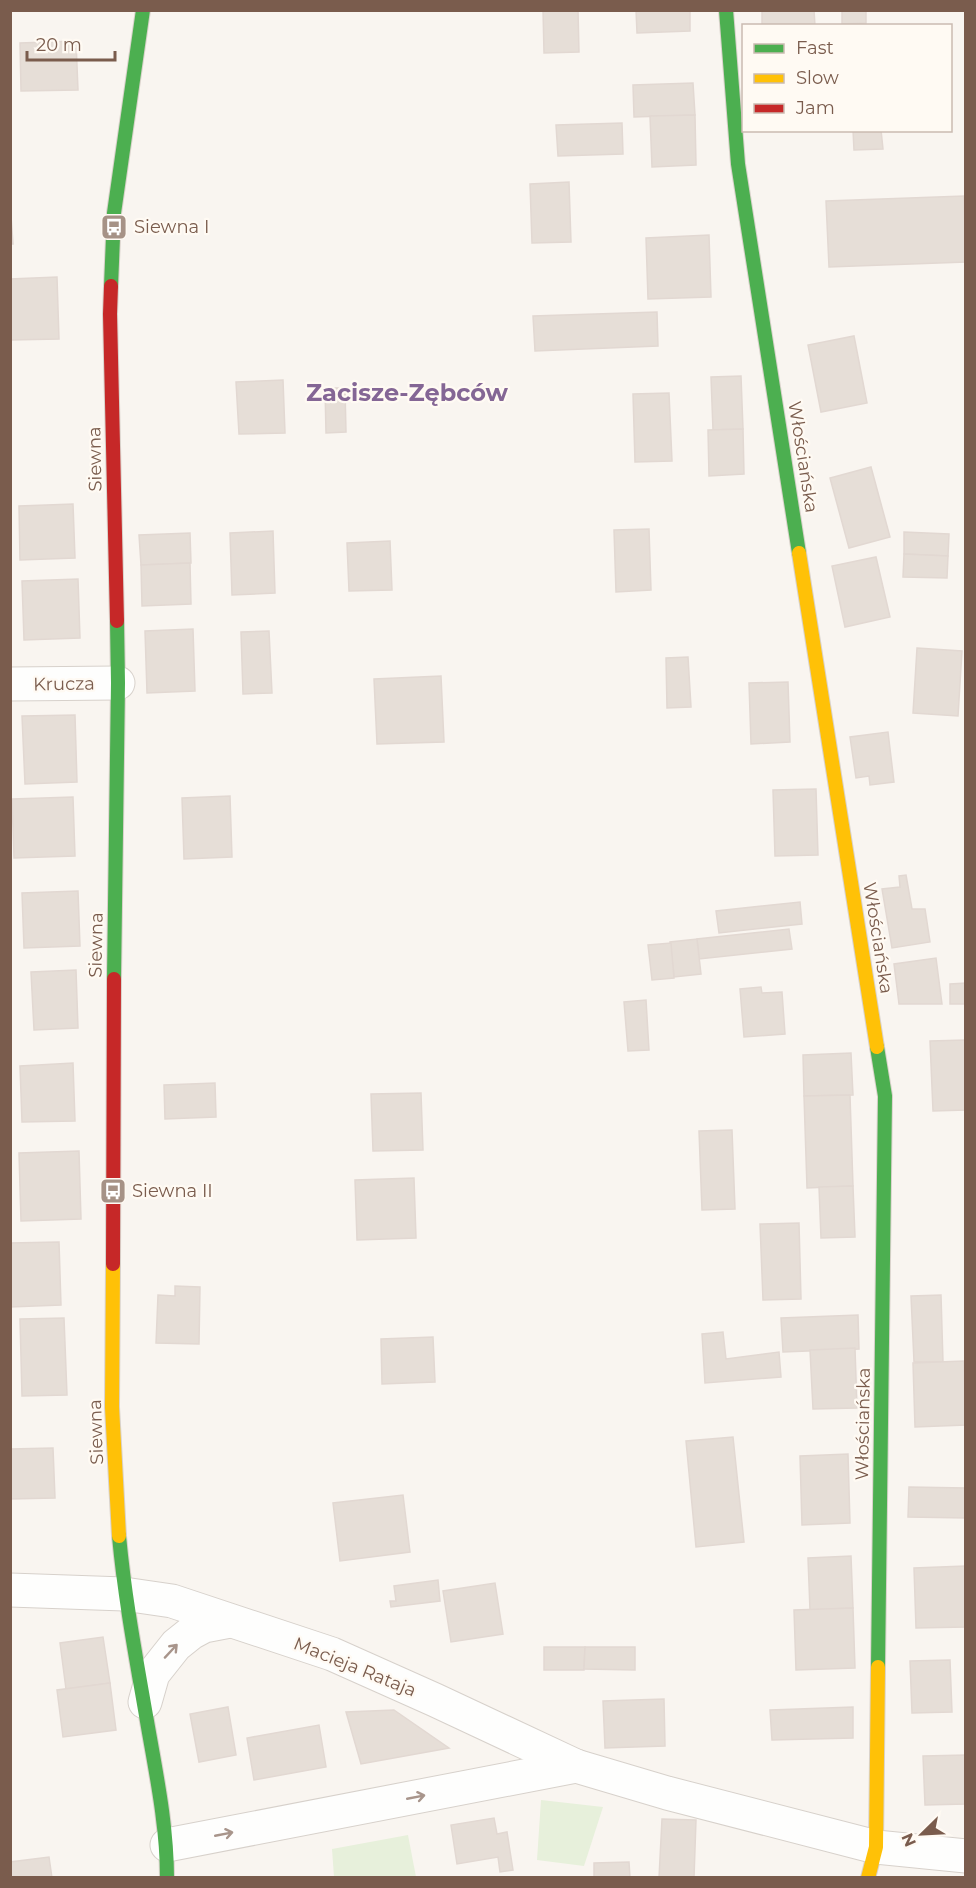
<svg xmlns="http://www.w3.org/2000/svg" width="976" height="1888" viewBox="0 0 976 1888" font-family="Montserrat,sans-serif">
	<rect width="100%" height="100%" fill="#f9f5f0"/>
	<g fill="#e7f0db">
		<polygon points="541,1800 603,1807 584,1866 537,1860"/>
		<polygon points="408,1835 416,1877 334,1877 332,1849"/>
	</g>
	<g fill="#e6ded7" stroke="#e2d8d2" stroke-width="1.5">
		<polygon points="543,10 578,10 579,52 544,53"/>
		<polygon points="636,10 690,10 690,31 637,33"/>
		<polygon points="762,10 814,10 815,26 762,26"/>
		<polygon points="842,10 866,10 866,23 842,24"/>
		<polygon points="76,41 78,90 21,91 20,43"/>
		<polygon points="693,83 695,115 634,117 633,85"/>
		<polygon points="695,115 696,165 652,167 650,116"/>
		<polygon points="622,123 623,154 558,156 556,125"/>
		<polygon points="853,130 881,130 883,149 854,150"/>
		<polygon points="569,182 571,242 532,243 530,184"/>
		<polygon points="964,196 966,262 829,267 826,201"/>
		<polygon points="10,202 13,244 10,244"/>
		<polygon points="709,235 711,297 648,299 646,238"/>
		<polygon points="57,277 59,339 10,340 10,279"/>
		<polygon points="657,312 658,346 535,351 533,316"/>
		<polygon points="854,336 867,403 821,412 808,345"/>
		<polygon points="741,376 743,429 713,430 711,377"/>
		<polygon points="283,380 285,433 239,434 236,382"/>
		<polygon points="325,388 345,388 346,432 326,433"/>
		<polygon points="669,393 672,461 635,462 633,394"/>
		<polygon points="743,429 744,474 709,476 708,430"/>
		<polygon points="871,467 890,537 849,548 830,478"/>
		<polygon points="73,504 75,558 20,560 19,506"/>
		<polygon points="649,529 651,590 616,592 614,530"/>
		<polygon points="273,531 275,593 232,595 230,533"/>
		<polygon points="904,532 949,534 948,556 904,554"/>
		<polygon points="190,533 191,563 141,565 139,535"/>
		<polygon points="390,541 392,590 349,591 347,543"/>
		<polygon points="904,554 948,556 947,578 903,577"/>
		<polygon points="876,557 890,617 845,627 832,566"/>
		<polygon points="190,563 191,604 142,606 141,565"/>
		<polygon points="78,579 80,638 24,640 22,581"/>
		<polygon points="193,629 195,691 147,693 145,631"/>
		<polygon points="269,631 272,693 243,694 241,632"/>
		<polygon points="917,648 962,651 958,716 913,713"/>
		<polygon points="688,657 691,707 667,708 666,658"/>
		<polygon points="441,676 444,742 377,744 374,679"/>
		<polygon points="788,682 790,742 751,744 749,683"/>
		<polygon points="75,715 77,782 25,784 22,716"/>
		<polygon points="888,732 894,782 870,785 869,776 856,778 850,737"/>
		<polygon points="816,789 818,855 775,856 773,790"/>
		<polygon points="230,796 232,857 184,859 182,798"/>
		<polygon points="73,797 75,856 14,858 12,799"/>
		<polygon points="906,875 912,909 925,909 930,942 892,948 882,889 900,887 899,876"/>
		<polygon points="78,891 80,946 24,948 22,893"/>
		<polygon points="800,902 802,924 719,933 716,911"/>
		<polygon points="789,929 792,949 699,959 697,939"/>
		<polygon points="697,939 701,974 674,977 670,942"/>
		<polygon points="671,943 674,978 652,980 648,945"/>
		<polygon points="936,958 942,1004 899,1004 894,964"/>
		<polygon points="76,970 78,1028 34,1030 31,972"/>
		<polygon points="966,983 966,1004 950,1004 950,984"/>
		<polygon points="761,987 762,993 782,992 785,1034 744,1037 740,989"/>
		<polygon points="646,1000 649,1050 628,1051 624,1002"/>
		<polygon points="966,1040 966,1110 933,1111 930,1041"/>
		<polygon points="851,1053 853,1095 804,1096 803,1055"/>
		<polygon points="73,1063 75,1121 22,1122 20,1066"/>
		<polygon points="215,1083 216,1117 165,1119 164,1085"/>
		<polygon points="421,1093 423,1150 373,1151 371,1094"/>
		<polygon points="850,1095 853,1186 807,1188 804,1096"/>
		<polygon points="732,1130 735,1209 702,1210 699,1131"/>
		<polygon points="79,1151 81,1219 21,1221 19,1153"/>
		<polygon points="414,1178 416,1238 357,1240 355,1180"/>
		<polygon points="853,1186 855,1237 821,1238 819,1187"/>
		<polygon points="799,1223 801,1299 763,1300 760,1224"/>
		<polygon points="59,1242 61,1305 10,1307 10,1243"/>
		<polygon points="175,1286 200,1287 199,1344 156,1343 158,1295 175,1296"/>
		<polygon points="941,1295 943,1362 914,1362 911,1296"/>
		<polygon points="858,1315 859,1349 783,1352 781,1318"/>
		<polygon points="64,1318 67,1395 22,1396 20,1319"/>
		<polygon points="723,1332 726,1359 779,1352 781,1377 705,1383 702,1334"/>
		<polygon points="433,1337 435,1382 382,1384 381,1339"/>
		<polygon points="855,1348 857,1408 813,1409 810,1350"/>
		<polygon points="964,1361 966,1425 915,1427 913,1363"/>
		<polygon points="733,1437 744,1542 696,1547 686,1441"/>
		<polygon points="53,1448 55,1498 10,1499 10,1449"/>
		<polygon points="848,1454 850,1523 802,1525 800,1456"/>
		<polygon points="909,1487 966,1488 966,1518 908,1517"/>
		<polygon points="403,1495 410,1552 340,1561 333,1503"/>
		<polygon points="851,1556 853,1608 810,1610 808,1558"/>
		<polygon points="965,1566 966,1627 916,1628 914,1568"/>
		<polygon points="438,1580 440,1601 391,1607 390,1601 396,1601 394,1586"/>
		<polygon points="495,1583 503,1634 451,1642 443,1591"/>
		<polygon points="853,1608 855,1668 796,1670 794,1610"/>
		<polygon points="103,1637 110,1683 66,1689 60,1643"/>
		<polygon points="544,1647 585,1647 584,1670 544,1670"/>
		<polygon points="585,1647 635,1647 635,1670 584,1669"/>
		<polygon points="950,1660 952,1712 912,1713 910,1661"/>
		<polygon points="110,1683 116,1730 63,1737 57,1690"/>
		<polygon points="664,1699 665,1746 605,1748 603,1701"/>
		<polygon points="228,1707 236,1755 199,1762 190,1714"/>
		<polygon points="853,1707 853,1738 772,1740 770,1710"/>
		<polygon points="394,1710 449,1748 361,1764 346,1712"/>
		<polygon points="319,1725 326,1767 254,1780 247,1738"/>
		<polygon points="966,1755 966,1804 925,1805 923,1756"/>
		<polygon points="494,1818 497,1834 507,1832 513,1870 500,1872 498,1857 457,1864 451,1825"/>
		<polygon points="662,1819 696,1820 694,1878 659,1878"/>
		<polygon points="49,1857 52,1878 10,1878 10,1862"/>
		<polygon points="629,1862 630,1878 594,1878 594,1863"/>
	</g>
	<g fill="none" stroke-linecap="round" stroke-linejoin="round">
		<defs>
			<g id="street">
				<polyline points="10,684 118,683"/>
				<polyline points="10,1590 124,1594 172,1601 332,1654 435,1700 576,1766 667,1793 876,1847 966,1856"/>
				<polyline points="145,1702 153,1674 176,1645 191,1633 204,1626 230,1621"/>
				<polyline points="167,1845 576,1766"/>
			</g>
			<g id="fast">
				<polyline points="726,10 738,164 799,553"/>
				<polyline points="111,286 114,213 143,10"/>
				<polyline points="114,979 118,683 117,621"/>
				<polyline points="877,1047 885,1096 878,1667"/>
				<path d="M119,1536C125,1601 137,1663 148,1727C157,1778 167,1827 167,1878"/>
			</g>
			<g id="slow">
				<polyline points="799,553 877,1047"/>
				<polyline points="113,1264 112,1407 119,1536"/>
				<polyline points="868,1878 876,1847 878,1667"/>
			</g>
			<g id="jam">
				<polyline points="111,286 110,314 117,621"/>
				<polyline points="113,1264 114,979"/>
			</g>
		</defs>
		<use href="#street" stroke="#d7d1cb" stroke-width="35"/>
		<use href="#fast" stroke="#d9d2cb" stroke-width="16"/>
		<use href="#slow" stroke="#d9d2cb" stroke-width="16"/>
		<use href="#jam" stroke="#d9d2cb" stroke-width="16"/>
		<use href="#street" stroke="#fefefd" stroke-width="33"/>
		<use href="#fast" stroke="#4caf50" stroke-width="14"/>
		<use href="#slow" stroke="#ffc107" stroke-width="14"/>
		<use href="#jam" stroke="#c62828" stroke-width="14"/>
	</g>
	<defs><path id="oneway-shaft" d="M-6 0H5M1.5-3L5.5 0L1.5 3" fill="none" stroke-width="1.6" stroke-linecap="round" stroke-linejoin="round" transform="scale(1.5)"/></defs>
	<g stroke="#a8958b">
		<use href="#oneway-shaft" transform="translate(171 1651) rotate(-47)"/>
		<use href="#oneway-shaft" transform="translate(416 1797) rotate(-11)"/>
		<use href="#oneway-shaft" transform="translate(224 1834) rotate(-11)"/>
	</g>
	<defs>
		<symbol id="bus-square" viewBox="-11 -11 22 22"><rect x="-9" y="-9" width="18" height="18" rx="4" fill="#a69286" stroke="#fffaf3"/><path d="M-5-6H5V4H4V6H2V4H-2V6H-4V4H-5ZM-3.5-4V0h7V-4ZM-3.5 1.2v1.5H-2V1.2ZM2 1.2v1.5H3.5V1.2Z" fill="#fff"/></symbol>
	</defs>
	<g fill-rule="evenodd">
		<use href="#bus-square" x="99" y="212" width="30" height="30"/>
		<use href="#bus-square" x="98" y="1176" width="30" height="30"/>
	</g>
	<g text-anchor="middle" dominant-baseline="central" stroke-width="4.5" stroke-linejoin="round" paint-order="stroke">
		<g font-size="18" fill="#7a5c4d" stroke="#fffaf3" text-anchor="start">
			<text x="134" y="227">Siewna I</text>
			<text x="132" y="1191">Siewna II</text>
		</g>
		<g font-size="18" fill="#7a5c4d" stroke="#fffaf3">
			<text transform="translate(803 457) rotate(81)">Włościańska</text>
			<text transform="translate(95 459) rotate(-91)">Siewna</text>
			<text transform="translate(64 684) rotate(-1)">Krucza</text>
			<text transform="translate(878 938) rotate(81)">Włościańska</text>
			<text transform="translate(96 945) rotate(-89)">Siewna</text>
			<text transform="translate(863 1424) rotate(-89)">Włościańska</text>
			<text transform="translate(96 1432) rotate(-92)">Siewna</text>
			<text transform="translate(355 1667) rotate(22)">Macieja Rataja</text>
		</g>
		<g font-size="24" font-weight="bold" fill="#846695" stroke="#fffaf3">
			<text x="407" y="392">Zacisze-Zębców</text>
		</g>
	</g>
	<rect width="976" height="1888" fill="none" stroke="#7a5c4d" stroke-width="24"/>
	<rect x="742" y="24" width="210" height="108" fill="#fffaf3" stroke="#cabbb1" stroke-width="1.5"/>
	<rect x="754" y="44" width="30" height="9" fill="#4caf50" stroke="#cabbb1" stroke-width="1.5"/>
	<text x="796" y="54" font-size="18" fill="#7a5c4d">Fast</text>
	<rect x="754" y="74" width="30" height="9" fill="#ffc107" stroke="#cabbb1" stroke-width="1.5"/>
	<text x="796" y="84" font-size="18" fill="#7a5c4d">Slow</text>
	<rect x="754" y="104" width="30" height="9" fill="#c62828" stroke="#cabbb1" stroke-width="1.5"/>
	<text x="796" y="114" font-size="18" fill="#7a5c4d">Jam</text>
	<g transform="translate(922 1834) rotate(246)" stroke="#fffaf3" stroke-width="4.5" paint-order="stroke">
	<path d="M0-4.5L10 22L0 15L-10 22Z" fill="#7a5c4d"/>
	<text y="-9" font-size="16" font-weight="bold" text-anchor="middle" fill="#7a5c4d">N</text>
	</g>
	<path d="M27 51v9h88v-9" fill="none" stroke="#7a5c4d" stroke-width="3"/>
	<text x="36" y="51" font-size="18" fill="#7a5c4d" stroke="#fffaf3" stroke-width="4.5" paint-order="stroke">20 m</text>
</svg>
